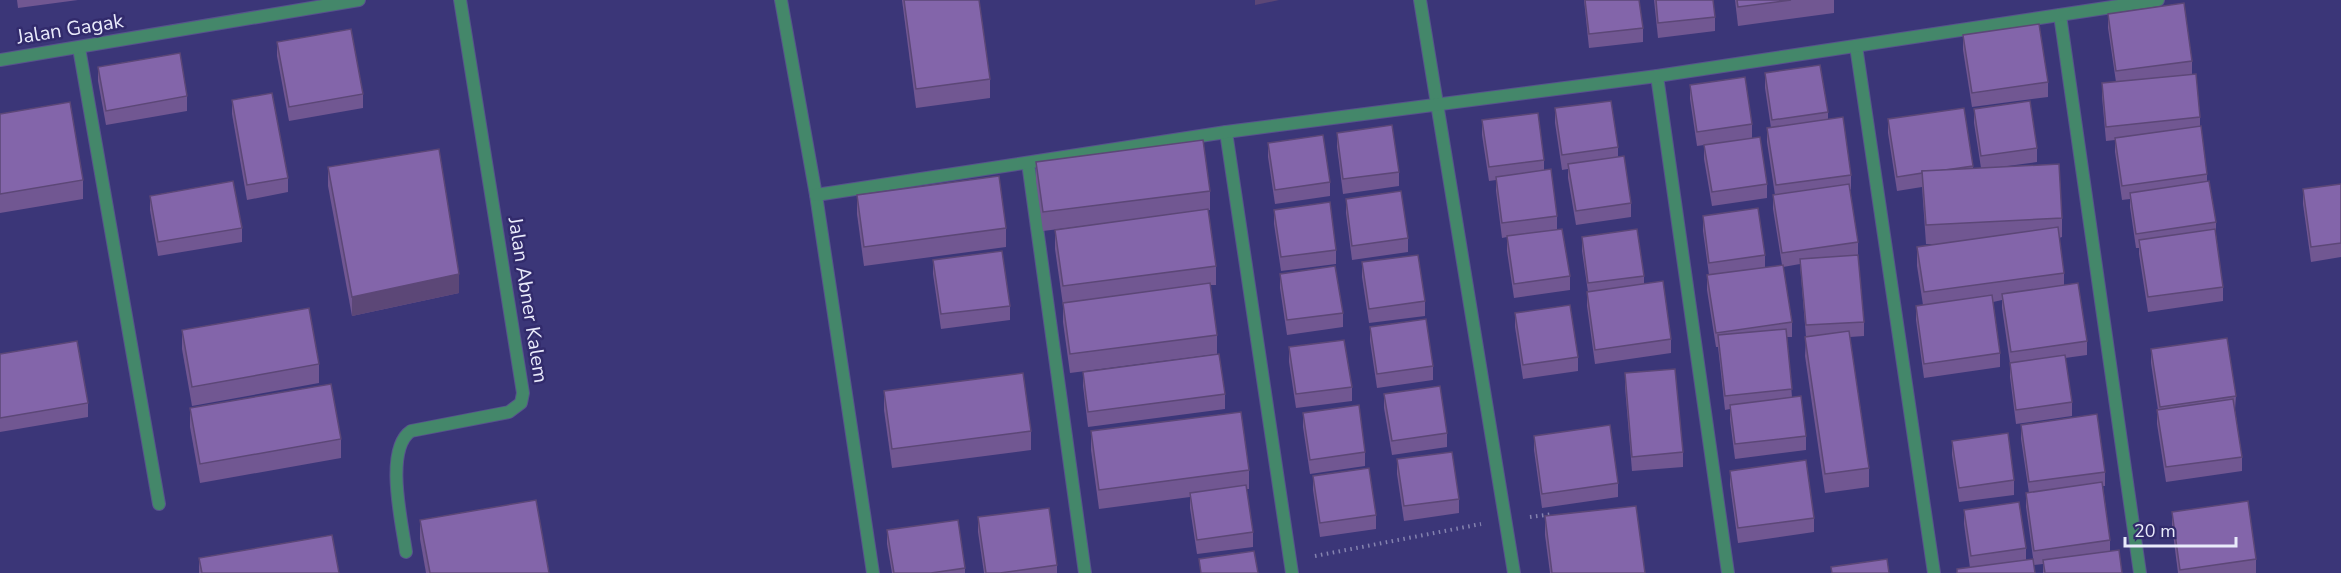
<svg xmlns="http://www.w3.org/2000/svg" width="2341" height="573" viewBox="0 0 2341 573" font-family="'Nunito Sans',sans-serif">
	<rect width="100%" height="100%" fill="#3b3678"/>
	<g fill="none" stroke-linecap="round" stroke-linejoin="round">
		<defs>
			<g id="street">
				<polyline points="781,0 816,195 873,573"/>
				<polyline points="1420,0 1514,573"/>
				<polyline points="2060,15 2140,573"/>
				<polyline points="1856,46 1934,573"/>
				<polyline points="79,48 159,504"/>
				<polyline points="0,60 359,0"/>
				<polyline points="1657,76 1728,573"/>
				<polyline points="1226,132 1292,573"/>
				<polyline points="1028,163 1085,573"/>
				<polyline points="816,195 1226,132 1657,76 2158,0"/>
				<path d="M406,552C402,523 384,449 411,431L509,412L521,403L523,393L460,0"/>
			</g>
		</defs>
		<use href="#street" stroke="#57538d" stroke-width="14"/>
		<g stroke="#8583af" stroke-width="4" stroke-dasharray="1.5 4.5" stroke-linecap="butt">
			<polyline points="1530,517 1553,514"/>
			<polyline points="1315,556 1481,524"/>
		</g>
		<use href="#street" stroke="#44876a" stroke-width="12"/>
	</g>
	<g fill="#715792">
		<polygon points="17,0 78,0 18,8"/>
		<polygon points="902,0 979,0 990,79 990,98 916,108"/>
		<polygon points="1584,0 1639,0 1643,28 1643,42 1589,48"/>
		<polygon points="1654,0 1713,0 1715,17 1715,31 1658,38"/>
		<polygon points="1735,0 1834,0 1834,13 1738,26"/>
		<polygon points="2108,14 2192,61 2192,74 2200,117 2200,126 2207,174 2207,181 2216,222 2216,235 2223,287 2223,301 2148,312 2139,254 2139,248 2136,248 2130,207 2130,199 2122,200 2115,152 2115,140 2106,141 2102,97 2102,83 2116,82 2108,28"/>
		<polygon points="1963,35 2048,82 2048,97 1972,107 1963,50"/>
		<polygon points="277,42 363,94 363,108 289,121 277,56"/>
		<polygon points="98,67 187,96 187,111 106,125 98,81"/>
		<polygon points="1765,73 1828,112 1828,119 1851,175 1851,189 1850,190 1858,242 1858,255 1864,322 1864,336 1850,337 1869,468 1869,487 1825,493 1805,356 1806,337 1800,264 1783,267 1792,322 1792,337 1787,337 1792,397 1806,436 1806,450 1735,459 1730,420 1730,409 1725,410 1718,347 1716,347 1707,290 1707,275 1709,275 1703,231 1703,216 1765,255 1765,268 1782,265 1773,209 1773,195 1775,195 1767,142 1767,128 1771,128 1765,88"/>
		<polygon points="1690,85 1752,124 1752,138 1767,184 1767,198 1712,206 1704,159 1704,145 1697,146 1690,99"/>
		<polygon points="232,100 288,178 288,192 247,200 232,114"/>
		<polygon points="1555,108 1618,147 1618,157 1631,203 1631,217 1576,225 1568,178 1568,169 1562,170 1555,123"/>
		<polygon points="1974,109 2037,148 2037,162 2000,167 2062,218 2062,237 2059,238 2064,273 2064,285 2087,341 2087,355 2065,358 2072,402 2072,416 2016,424 2010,377 2010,363 2002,308 2002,300 1993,302 2000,353 2000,367 1924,378 1916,320 1916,306 1923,305 1917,266 1917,247 1937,244 1926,244 1922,187 1897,191 1888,133 1888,119 1973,166 1973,169 1981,168 1974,123"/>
		<polygon points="0,114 83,180 83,199 0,213"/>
		<polygon points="1482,120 1544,160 1544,170 1557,216 1557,230 1570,276 1570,290 1514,298 1507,251 1507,237 1502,238 1496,191 1496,180 1489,181 1482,135"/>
		<polygon points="1337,133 1399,172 1399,186 1343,194 1337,147"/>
		<polygon points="1268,143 1330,182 1330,196 1275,204 1268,157"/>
		<polygon points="1036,162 1210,191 1210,210 1208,210 1216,266 1216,285 1210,285 1217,335 1217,354 1070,373 1063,322 1063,305 1055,249 1055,230 1131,220 1043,231 1036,181"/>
		<polygon points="328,167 459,293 352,316 328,186"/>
		<polygon points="2341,184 2341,257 2311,262 2303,204 2303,189"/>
		<polygon points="857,195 1006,228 1006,247 864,266 857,214"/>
		<polygon points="150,196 242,228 242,242 158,256 150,210"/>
		<polygon points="1346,199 1408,238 1408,252 1352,260 1346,213"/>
		<polygon points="1274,210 1336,250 1336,264 1281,271 1274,224"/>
		<polygon points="1582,237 1644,276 1644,284 1671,339 1671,353 1595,364 1587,306 1587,292 1588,292 1582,251"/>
		<polygon points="933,260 1010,306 1010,320 941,329 933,274"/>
		<polygon points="1362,262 1425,301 1425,316 1369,323 1362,277"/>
		<polygon points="1280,274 1343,313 1343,327 1287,335 1280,288"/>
		<polygon points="1515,313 1578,357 1578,371 1523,379 1515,327"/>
		<polygon points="1370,327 1433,366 1433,380 1377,388 1370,341"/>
		<polygon points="182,330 319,364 319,383 192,406 182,349"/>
		<polygon points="1289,347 1352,387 1352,401 1296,408 1289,362"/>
		<polygon points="2151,349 2236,396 2235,410 2242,457 2242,471 2166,482 2157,424 2157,410 2158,410 2151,363"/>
		<polygon points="0,354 88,403 88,417 0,432"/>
		<polygon points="1083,372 1225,394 1225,409 1088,427 1083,386"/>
		<polygon points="1625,373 1683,452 1683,467 1632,471 1625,387"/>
		<polygon points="884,391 1031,431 1031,450 892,468 884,410"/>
		<polygon points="1384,394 1447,433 1447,447 1392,455 1384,408"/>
		<polygon points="190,408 341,439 341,458 200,483 190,427"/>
		<polygon points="1303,413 1365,452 1365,466 1310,474 1303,427"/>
		<polygon points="2021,425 2105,472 2105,486 2103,486 2110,540 2110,551 2122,573 2043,573 2043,564 2034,565 2026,507 2026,493 2029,493 2021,439"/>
		<polygon points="1091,431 1249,470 1249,489 1246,489 1253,532 1253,547 1197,554 1190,508 1190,497 1099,509 1091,450"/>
		<polygon points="1534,436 1618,483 1618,497 1542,508 1534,450"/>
		<polygon points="1952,441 2014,480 2014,495 1959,502 1952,455"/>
		<polygon points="1397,459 1459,499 1459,513 1404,521 1397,474"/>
		<polygon points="1730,471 1814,518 1814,532 1738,543 1730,485"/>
		<polygon points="1313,476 1376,515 1376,529 1320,537 1313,490"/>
		<polygon points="1964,510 2026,548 2026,560 2035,573 1957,573 1957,569 1970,568 1964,524"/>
		<polygon points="2172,512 2256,559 2256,573 2178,573 2172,526"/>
		<polygon points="1545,516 1645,573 1550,573 1545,535"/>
		<polygon points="978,517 1057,565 1057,573 984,573 978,532"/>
		<polygon points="420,520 549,573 426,573 420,539"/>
		<polygon points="887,530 965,568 965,573 892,573 887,544"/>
		<polygon points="199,558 339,573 199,573"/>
	</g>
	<g fill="#5c4777">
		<polygon points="1255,0 1279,0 1255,5"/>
		<polygon points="459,274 459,293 352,316 352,297"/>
	</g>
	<g fill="#8365aa" stroke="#5c4777" stroke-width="1.5">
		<polygon points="904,0 979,0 990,79 916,89"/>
		<polygon points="1585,0 1639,0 1643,28 1589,34"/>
		<polygon points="1656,0 1713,0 1715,17 1658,23"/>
		<polygon points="1737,0 1791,0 1738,7"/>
		<polygon points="2184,3 2192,61 2116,71 2108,14"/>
		<polygon points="2039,24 2048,82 1972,93 1963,35"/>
		<polygon points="351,29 363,94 289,107 277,42"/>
		<polygon points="180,53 187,96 106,111 98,67"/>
		<polygon points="1820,65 1828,112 1772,120 1765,73"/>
		<polygon points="2196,74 2200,117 2106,127 2102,83"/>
		<polygon points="1745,77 1752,124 1697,132 1690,85"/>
		<polygon points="272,93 288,178 247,185 232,100"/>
		<polygon points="1611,101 1618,147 1562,155 1555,108"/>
		<polygon points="2030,101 2037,148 1981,156 1974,109"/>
		<polygon points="70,102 83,180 0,194 0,114"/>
		<polygon points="1964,108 1973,166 1938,171 1922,171 1922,173 1897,177 1888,119"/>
		<polygon points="1538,113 1544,160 1489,167 1482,120"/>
		<polygon points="1843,117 1851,175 1776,185 1767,128"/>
		<polygon points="1392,125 1399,172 1343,179 1337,133"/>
		<polygon points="2201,126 2207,174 2122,186 2115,138"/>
		<polygon points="1323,135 1330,182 1275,190 1268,143"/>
		<polygon points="1760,137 1767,184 1712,192 1704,145"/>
		<polygon points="1203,140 1210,191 1043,212 1036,162"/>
		<polygon points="439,149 459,274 352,297 328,167"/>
		<polygon points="1624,156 1631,203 1576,211 1568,164"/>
		<polygon points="2059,164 2062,218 1926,225 1922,171"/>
		<polygon points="1551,169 1557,216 1502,223 1496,177"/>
		<polygon points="999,176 1006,228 864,247 857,195"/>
		<polygon points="233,181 242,228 158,242 150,196"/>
		<polygon points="2209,181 2216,222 2136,234 2130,193"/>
		<polygon points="1849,184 1858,242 1782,253 1773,195"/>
		<polygon points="2341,184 2341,243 2311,247 2303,189"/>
		<polygon points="1401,191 1408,238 1352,246 1346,199"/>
		<polygon points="1330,202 1336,250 1281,257 1274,210"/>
		<polygon points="1758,208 1765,255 1709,263 1703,216"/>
		<polygon points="1208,209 1216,266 1063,286 1055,230"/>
		<polygon points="2058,227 2064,273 1924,292 1917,247"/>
		<polygon points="1562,229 1570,276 1514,284 1507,236"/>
		<polygon points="1637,229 1644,276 1588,283 1582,237"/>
		<polygon points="2215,229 2223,287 2148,297 2139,240"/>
		<polygon points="1002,251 1010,306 941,314 933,260"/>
		<polygon points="1418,255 1425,301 1369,309 1362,262"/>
		<polygon points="1858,255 1864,322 1806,325 1800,259"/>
		<polygon points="1783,265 1792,322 1716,333 1707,275"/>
		<polygon points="1335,266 1343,313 1287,320 1280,274"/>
		<polygon points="1663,281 1671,339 1595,350 1587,292"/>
		<polygon points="1210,283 1217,335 1070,354 1063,303"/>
		<polygon points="2078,283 2087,341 2011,352 2002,294"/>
		<polygon points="1992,295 2000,353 1924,364 1916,306"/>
		<polygon points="1570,305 1578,357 1523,365 1515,313"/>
		<polygon points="309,308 319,364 192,387 182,330"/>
		<polygon points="1426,319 1433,366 1377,374 1370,327"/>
		<polygon points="1786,329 1792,389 1725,396 1718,335"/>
		<polygon points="1849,331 1869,468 1825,474 1805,337"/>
		<polygon points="2227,338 2236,396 2160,407 2151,349"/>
		<polygon points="1344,340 1352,387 1296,394 1289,347"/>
		<polygon points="77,341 88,403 0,418 0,354"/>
		<polygon points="1219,354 1225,394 1088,412 1083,372"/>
		<polygon points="2065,355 2072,402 2016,410 2010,363"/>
		<polygon points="1675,369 1683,452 1632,457 1625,373"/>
		<polygon points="1023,373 1031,431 892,449 884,391"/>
		<polygon points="331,384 341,439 200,464 190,408"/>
		<polygon points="1440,386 1447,433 1392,441 1384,394"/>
		<polygon points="1801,396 1806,436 1735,444 1730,405"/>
		<polygon points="2233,399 2242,457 2166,467 2157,410"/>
		<polygon points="1359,405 1365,452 1310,460 1303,413"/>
		<polygon points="1241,412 1249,470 1099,490 1091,431"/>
		<polygon points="2097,414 2105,472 2029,482 2021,425"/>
		<polygon points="1610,425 1618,483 1542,494 1534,436"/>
		<polygon points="2008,433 2014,480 1959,488 1952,441"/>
		<polygon points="1452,452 1459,499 1404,506 1397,459"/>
		<polygon points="1806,460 1814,518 1738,528 1730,471"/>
		<polygon points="1369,468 1376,515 1320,523 1313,476"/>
		<polygon points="2102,482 2110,540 2034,551 2026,493"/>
		<polygon points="1246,485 1253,532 1197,540 1190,493"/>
		<polygon points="536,500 549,573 430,573 420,520"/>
		<polygon points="2248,501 2256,559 2180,570 2172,512"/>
		<polygon points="2019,502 2026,548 1971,556 1964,510"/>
		<polygon points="1636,506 1645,573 1552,573 1545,516"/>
		<polygon points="1049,508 1057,565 1000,573 986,573 978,517"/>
		<polygon points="958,520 965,568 931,573 894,573 887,530"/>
		<polygon points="332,535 339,573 202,573 199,558"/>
		<polygon points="2119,550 2122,573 2045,573 2043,560"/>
		<polygon points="1254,551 1258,573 1201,573 1199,559"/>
		<polygon points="1887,559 1889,573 1832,573 1831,567"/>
		<polygon points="2033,559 2035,573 1957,573 1957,569"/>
	</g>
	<g text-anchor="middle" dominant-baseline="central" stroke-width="5" stroke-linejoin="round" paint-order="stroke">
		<g font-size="20" fill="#eaebfb" stroke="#322b6c">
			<text transform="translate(70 29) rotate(-9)">Jalan Gagak</text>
			<text transform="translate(528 300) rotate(81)">Jalan Abner Kalem</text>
		</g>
	</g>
	<path d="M2125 537v9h111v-9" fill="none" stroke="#eaebfb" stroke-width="3"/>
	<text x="2134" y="537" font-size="18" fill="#eaebfb" stroke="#322b6c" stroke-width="4.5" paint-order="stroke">20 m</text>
</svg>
